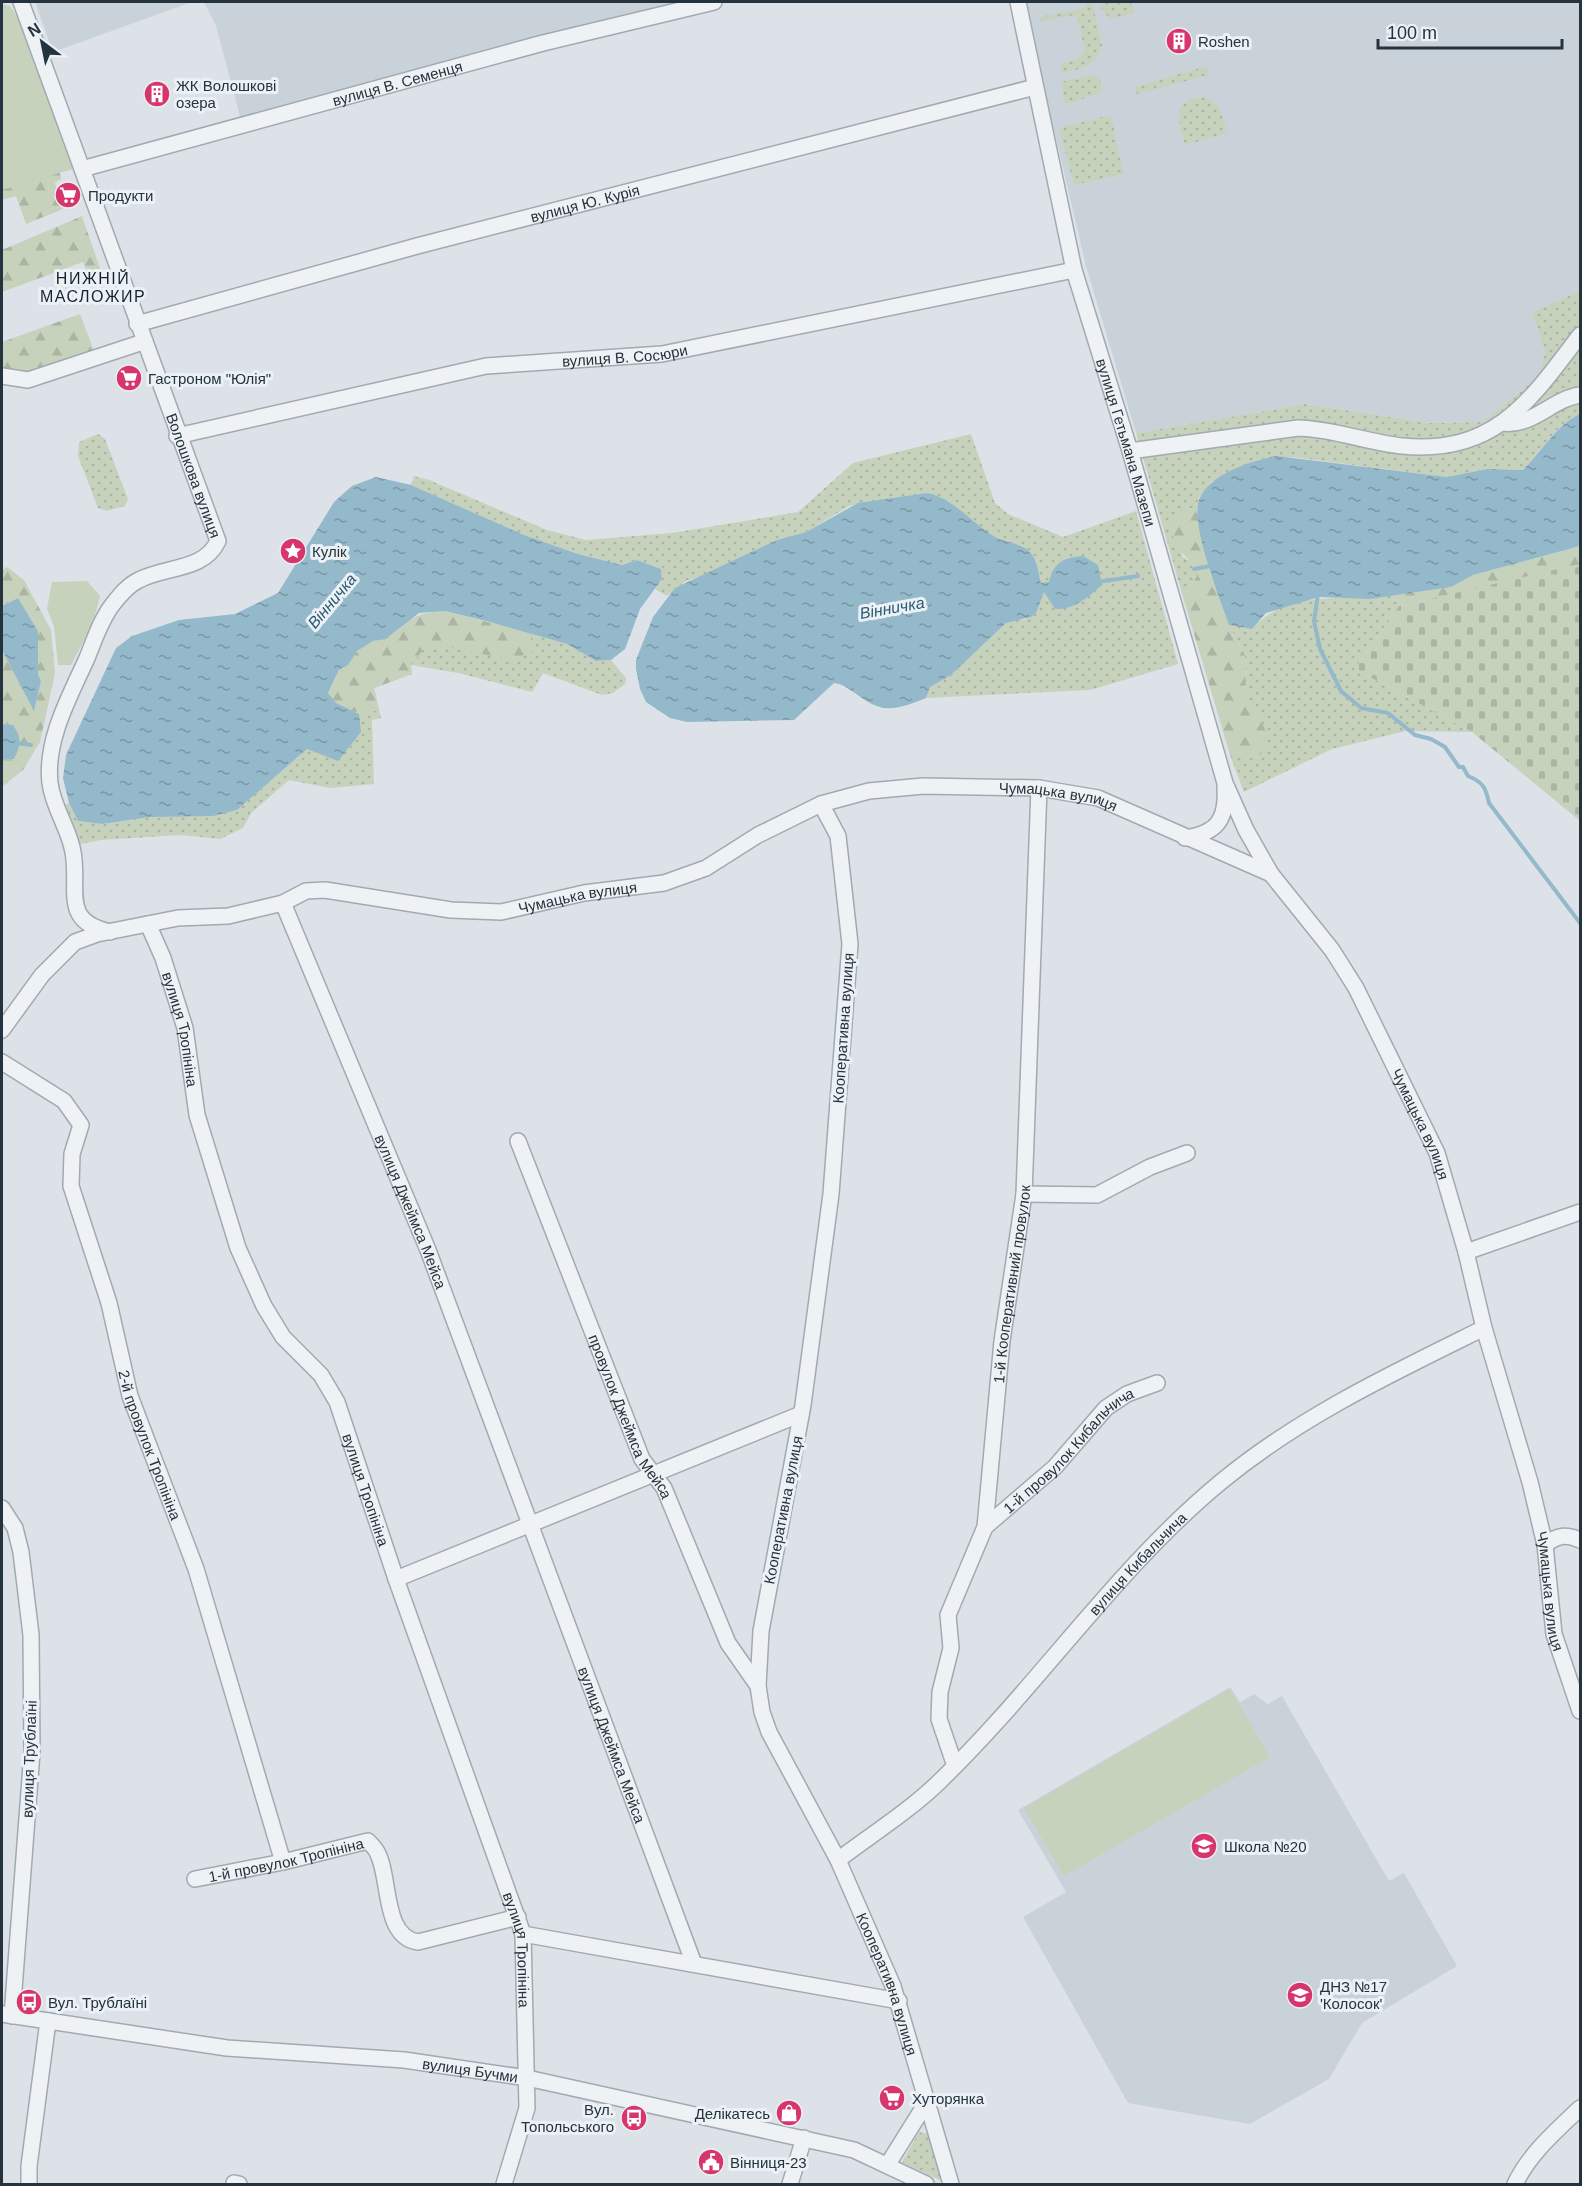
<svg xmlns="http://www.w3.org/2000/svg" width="1582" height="2186" viewBox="0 0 1582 2186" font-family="Helvetica,sans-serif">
	<defs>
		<pattern id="grass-dots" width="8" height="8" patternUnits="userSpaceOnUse" patternTransform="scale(1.5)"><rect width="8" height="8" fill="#c6d2bc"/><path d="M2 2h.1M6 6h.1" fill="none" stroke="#aab5a3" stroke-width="1.8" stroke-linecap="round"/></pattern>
		<pattern id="forest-firs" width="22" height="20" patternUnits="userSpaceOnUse" patternTransform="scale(1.5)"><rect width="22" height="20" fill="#c6d2bc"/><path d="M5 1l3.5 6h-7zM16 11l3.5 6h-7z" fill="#aab5a3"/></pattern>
		<pattern id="cemetery-stones" width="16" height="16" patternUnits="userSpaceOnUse" patternTransform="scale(1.5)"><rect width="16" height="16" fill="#c6d2bc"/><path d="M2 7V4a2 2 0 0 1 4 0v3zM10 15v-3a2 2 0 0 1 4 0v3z" fill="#aab5a3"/></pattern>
		<pattern id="water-ripples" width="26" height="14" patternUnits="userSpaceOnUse" patternTransform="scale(1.5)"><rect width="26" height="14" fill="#94b9ca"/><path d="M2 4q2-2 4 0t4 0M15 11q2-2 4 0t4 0" fill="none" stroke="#7997a5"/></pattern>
	</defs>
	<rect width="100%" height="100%" fill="#dce2e7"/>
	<g fill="#cad2d9">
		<polygon points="35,2 192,2 53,52"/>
		<polygon points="204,2 693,2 241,120 216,26"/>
		<polygon points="1024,2 1580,2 1580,291 1532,312 1545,353 1539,377 1482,422 1430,423 1305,404 1136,433 1086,266"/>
		<polygon points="1230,1687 1240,1702 1254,1694 1268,1704 1282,1696 1389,1881 1404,1873 1457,1966 1362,2023 1329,2079 1250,2124 1128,2103 1023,1917 1066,1892 1018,1810"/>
	</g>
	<g fill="url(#grass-dots)">
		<path d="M1085,2H1092L1102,45C1097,66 1081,69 1062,73L1061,63L1077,60L1085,51L1078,21L1074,15L1041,21L1040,17L1086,8Z"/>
		<polygon points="1100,2 1131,2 1134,13 1111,19 1102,10"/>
		<polygon points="1207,66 1209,75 1137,94 1135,87"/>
		<path d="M1092,75C1102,78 1104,86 1099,94L1065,104L1061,82Z"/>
		<path d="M1206,97L1218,106L1228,133L1185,145C1178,120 1171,99 1206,97Z"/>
		<polygon points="1111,115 1123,174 1074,185 1059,128"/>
		<path d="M1580,291V414C1559,421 1539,453 1523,470L1487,469L1447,477L1292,457L1261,459L1211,482L1199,498L1197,508L1187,509L1182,556L1194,564L1197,576L1183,597L1136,433L1305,404L1430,423L1482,422L1539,377L1545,353L1532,312Z"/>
		<polygon points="98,434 105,439 128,499 125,506 107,511 98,508 78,456 79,442"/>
		<polygon points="971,434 995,503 1008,514 1063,537 1136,511 1178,664 1090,690 926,698 930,687 951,675 1006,623 1014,619 1025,620 1041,583 1036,561 1030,552 1023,546 1000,540 979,527 953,505 927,493 849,506 806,532 777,540 706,575 686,581 667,596 655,589 662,579 661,569 637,560 622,565 578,554 524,535 411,485 414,476 429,480 547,530 586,540 672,533 798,512 853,463"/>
		<path d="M1396,595L1399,606L1355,669L1472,732L1406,731L1332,749L1244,792L1231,758H1257L1246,694L1245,655L1229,625L1252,629C1291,586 1345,603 1396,595Z"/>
		<polygon points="490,622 567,644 596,661 611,660 626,678 625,684 613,693 602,695 543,673 532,692 458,673 411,665 412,674 374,688 381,718 372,720 374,784 330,788 289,780 251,813 243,828 220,839 181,835 101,840 80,844 73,853 57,809 69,803 78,821 102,824 150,817 237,810 307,749 339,670"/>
		<polygon points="919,2132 930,2134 942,2181 902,2162"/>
	</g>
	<g fill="url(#forest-firs)">
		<polygon points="59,167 61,179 55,183 63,209 26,224 16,196 2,200 2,171"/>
		<polygon points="82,216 102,274 90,279 83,262 2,292 2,250"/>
		<polygon points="80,314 95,354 28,376 2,372 2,342"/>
		<path d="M1197,508L1208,567L1229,625L1245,655L1246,694L1268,735L1267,749L1256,758H1231L1183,597L1197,576L1194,564C1172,548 1156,510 1197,508Z"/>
		<polygon points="1580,546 1580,565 1399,606 1396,595 1451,587 1473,575"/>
		<polygon points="7,567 24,580 51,630 55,673 40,742 23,770 2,787 2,760 14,759 13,725 2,724 2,637 2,650 34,710 41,681 38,674 38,631 18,598 2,606 2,570"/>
		<path d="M445,611L530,633L534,650L513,660L448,647L427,646L410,665L412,674L374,688L379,710C357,715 342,713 328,693C337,675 354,648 373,641C378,639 383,640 387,638C415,620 406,614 445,611Z"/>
	</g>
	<polygon fill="url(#cemetery-stones)" points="1580,564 1580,821 1472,732 1355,669 1399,606"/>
	<g fill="#c6d2bc">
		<polygon points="2,4 10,6 21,22 73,169 2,190"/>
		<polygon points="87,581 100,596 93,623 71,665 58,665 54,626 47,609 52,582"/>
		<polygon points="1230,1689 1270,1757 1064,1876 1024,1808"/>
	</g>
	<g fill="url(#water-ripples)">
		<path d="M1580,414V546L1473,575L1451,587L1370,599L1319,597L1266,613L1252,629L1229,625C1220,599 1190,525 1199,500C1208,474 1253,460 1277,456L1447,477L1487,469L1523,470C1540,453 1559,422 1580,414Z"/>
		<polygon points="376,477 411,485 524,535 578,554 622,565 637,560 661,569 662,579 640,609 625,649 611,660 596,661 567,644 490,622 445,611 419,613 386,639 373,641 357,651 348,665 339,670 328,693 336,703 359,714 361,732 338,761 307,749 237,810 213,816 150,817 102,824 78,821 69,803 63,778 66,755 116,648 132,636 179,620 235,614 278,593 334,502 352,486"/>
		<path d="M927,493C954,498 973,525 997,538C1007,543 1022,543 1030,552C1038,561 1038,572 1041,583L1049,582C1053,563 1064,557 1083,556L1098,565L1102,585C1088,597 1074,610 1055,609L1044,592L1036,613L1031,617L1006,623L951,675L930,687L926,698C895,710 883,715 855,693C847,688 843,684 834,683L794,720L687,722L670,718L646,702L640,689L636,669V660L653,617L675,588L777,540L806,532L858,503Z"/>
		<polygon points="18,598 38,631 38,674 41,681 34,711 2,650 2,606"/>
		<path d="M2,724L13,725C22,739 21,744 14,759L2,760Z"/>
	</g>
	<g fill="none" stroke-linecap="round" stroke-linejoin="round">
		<g stroke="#94b9ca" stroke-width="4">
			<polyline points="1194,569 1210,566"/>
			<polyline points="1097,582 1138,576"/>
			<path d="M1318,594L1314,621L1320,649L1341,691L1361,708L1388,713L1415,735L1431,739L1445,747L1459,767H1463L1468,776C1483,782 1486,788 1489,803L1580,923"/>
			<polyline points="17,743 31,745"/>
		</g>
		<defs>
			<g id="minor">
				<path id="s1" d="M21,2L218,541C204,571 166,566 139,580C128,585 120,595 113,604C101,619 94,641 87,658C70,696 45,740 50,783C53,808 69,828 73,852C80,890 60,921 110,932"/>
				<path id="s2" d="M1018,2L1074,270L1130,451L1225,783L1246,830L1271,874"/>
				<path id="s3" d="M82,169L543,43L714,2"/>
				<path id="s4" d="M137,324L417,246L1035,87"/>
				<polyline points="2,376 28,380 143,342"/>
				<path d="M1502,423C1533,427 1552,399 1580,395"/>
				<path id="s5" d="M177,436L486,366L662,354L1074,270"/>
				<path d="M1130,451L1298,428C1334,429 1366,442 1402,446C1495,455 1530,401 1580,335"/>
				<path id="s6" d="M821,804L838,836L850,944L831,1194L803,1405L761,1631L758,1686L762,1712L769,1732L838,1860L893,1986L951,2184"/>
				<path d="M1185,838C1217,833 1227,820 1225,787"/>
				<path id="s7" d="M283,903L428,1250L694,1964"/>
				<path id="s8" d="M148,924L163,958L185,1028L197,1115L238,1248L264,1306L283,1337L321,1375L337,1402L396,1579L523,1934L527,2108L504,2184"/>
				<path id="s9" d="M2,1030L42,975L75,942L97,934L178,918L228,916L283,903L306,891L325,890L451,910L501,912L584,893L664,883L706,868L758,835L821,804L869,791L923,786L1039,788L1098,798L1271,874L1332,950L1356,988L1437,1153L1466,1252L1484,1328L1530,1482L1545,1545L1554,1634L1580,1711"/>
				<path id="s10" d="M2,1062L64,1101L81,1125L72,1154L71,1186L109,1303L130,1396L196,1569L283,1862"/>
				<path id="s11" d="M518,1141L642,1459L664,1488L728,1643L758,1686"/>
				<polyline points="1024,1194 1097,1195 1150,1167 1187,1153"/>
				<polyline points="1466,1252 1580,1212"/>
				<polyline points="2,1508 15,1528 21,1552 31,1635 32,1752 12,2016"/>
				<path id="s12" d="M985,1527L1055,1467L1106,1408L1127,1394L1157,1383"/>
				<path d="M1545,1545C1557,1535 1566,1534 1580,1540"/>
				<polyline points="396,1579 801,1414"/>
				<path id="s13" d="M955,1766L939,1719L940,1692L951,1648L948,1615L985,1527L1002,1341L1024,1194L1039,788"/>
				<path id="s14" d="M838,1860C871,1835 909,1811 939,1782C1038,1687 1115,1569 1222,1481C1301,1416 1393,1373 1484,1328"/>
				<path id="s15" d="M195,1879L283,1862L368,1841C371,1844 375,1848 377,1852C391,1877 382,1937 418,1942L518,1917"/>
				<polyline points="523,1934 899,2001"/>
				<path id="s16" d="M2,2014L227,2048L404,2060L527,2078L854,2150L926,2184"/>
				<polyline points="888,2164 928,2100"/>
				<polyline points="234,2183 239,2184"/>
				<polyline points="29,2184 29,2166 48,2021"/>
				<polyline points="790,2184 804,2138"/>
				<path d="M1515,2184C1530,2153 1555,2132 1580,2108"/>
			</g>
		</defs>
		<use href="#minor" stroke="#a1aab1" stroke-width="18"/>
		<use href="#minor" stroke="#eff2f5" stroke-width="15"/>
	</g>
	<defs>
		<symbol id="building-disc" viewBox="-11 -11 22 22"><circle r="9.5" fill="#d7366d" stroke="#ebf1f5"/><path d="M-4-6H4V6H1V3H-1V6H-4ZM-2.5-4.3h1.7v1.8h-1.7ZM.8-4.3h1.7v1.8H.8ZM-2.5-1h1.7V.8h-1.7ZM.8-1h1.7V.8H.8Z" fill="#fff"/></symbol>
		<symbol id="supermarket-disc" viewBox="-11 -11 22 22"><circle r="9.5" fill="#d7366d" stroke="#ebf1f5"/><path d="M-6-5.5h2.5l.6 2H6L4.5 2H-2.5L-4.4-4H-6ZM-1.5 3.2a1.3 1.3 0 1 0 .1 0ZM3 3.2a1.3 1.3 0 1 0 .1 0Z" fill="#fff"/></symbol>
		<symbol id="sight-disc" viewBox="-11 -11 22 22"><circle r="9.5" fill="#d7366d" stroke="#ebf1f5"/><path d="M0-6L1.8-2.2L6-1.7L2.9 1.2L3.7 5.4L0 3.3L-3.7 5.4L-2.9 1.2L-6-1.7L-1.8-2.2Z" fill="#fff"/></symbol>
		<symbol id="school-disc" viewBox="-11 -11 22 22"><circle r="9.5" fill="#d7366d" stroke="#ebf1f5"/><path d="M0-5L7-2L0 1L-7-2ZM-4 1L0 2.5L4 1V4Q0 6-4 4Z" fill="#fff"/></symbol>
		<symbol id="bus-disc" viewBox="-11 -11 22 22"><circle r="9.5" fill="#d7366d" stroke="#ebf1f5"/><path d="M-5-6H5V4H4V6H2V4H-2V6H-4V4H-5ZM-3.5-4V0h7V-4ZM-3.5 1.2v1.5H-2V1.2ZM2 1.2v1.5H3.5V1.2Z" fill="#fff"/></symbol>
		<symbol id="shop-disc" viewBox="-11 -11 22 22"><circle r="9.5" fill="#d7366d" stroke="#ebf1f5"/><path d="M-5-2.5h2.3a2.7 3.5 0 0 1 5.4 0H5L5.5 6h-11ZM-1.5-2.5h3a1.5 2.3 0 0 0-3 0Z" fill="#fff"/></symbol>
		<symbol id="civic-disc" viewBox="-11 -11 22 22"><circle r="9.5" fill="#d7366d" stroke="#ebf1f5"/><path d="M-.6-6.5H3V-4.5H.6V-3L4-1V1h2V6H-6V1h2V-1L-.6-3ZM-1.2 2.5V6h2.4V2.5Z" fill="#fff"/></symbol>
	</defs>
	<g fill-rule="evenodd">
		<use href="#building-disc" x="1164" y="26" width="30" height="30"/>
		<use href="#building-disc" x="142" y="79" width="30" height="30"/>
		<use href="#supermarket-disc" x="53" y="180" width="30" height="30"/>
		<use href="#supermarket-disc" x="114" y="363" width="30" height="30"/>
		<use href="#sight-disc" x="278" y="536" width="30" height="30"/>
		<use href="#school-disc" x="1189" y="1831" width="30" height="30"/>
		<use href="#school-disc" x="1285" y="1980" width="30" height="30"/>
		<use href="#bus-disc" x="14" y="1987" width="30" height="30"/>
		<use href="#supermarket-disc" x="877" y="2083" width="30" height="30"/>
		<use href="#shop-disc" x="774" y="2098" width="30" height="30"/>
		<use href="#bus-disc" x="619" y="2103" width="30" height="30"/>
		<use href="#civic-disc" x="696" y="2147" width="30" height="30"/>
	</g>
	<g text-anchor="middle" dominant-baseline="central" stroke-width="6" stroke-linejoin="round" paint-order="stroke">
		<g font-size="15" fill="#25333e" stroke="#ebf1f5" text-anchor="start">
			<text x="1198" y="41">Roshen</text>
			<text x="176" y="85">ЖК Волошкові<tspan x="176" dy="17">озера</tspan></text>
			<text x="88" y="195">Продукти</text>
			<text x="148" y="378">Гастроном "Юлія"</text>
			<text x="312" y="551">Кулік</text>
			<text x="1224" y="1846">Школа №20</text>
			<text x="1320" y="1986">ДНЗ №17<tspan x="1320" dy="17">'Колосок'</tspan></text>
			<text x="48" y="2002">Вул. Трублаїні</text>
			<text x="912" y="2098">Хуторянка</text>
			<text x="614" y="2109" text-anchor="end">Вул.<tspan x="614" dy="17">Топольського</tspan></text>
			<text x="770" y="2113" text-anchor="end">Делікатесь</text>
			<text x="730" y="2162">Вінниця-23</text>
		</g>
		<g font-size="15" fill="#25333e" stroke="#ebf1f5">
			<text stroke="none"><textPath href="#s3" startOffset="327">вулиця В. Семенця</textPath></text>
			<text stroke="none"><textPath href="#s4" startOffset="464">вулиця Ю. Курія</textPath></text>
			<text stroke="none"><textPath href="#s5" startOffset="456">вулиця В. Сосюри</textPath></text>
			<text stroke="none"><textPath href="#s2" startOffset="454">вулиця Гетьмана Мазепи</textPath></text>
			<text stroke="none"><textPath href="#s1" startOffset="504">Волошкова вулиця</textPath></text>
			<text stroke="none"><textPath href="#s9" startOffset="1132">Чумацька вулиця</textPath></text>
			<text stroke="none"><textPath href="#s9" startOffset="628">Чумацька вулиця</textPath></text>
			<text transform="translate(843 1028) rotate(-86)">Кооперативна вулиця</text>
			<text stroke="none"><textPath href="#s8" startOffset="111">вулиця Тропініна</textPath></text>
			<text stroke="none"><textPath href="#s9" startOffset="1654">Чумацька вулиця</textPath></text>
			<text stroke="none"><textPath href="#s7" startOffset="334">вулиця Джеймса Мейса</textPath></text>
			<text stroke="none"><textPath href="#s13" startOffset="495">1-й Кооперативний провулок</textPath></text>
			<text stroke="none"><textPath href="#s11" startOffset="298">провулок Джеймса Мейса</textPath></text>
			<text stroke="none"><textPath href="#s10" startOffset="436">2-й провулок Тропініна</textPath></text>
			<text stroke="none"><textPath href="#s12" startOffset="114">1-й провулок Кибальчича</textPath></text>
			<text stroke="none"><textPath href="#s8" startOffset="615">вулиця Тропініна</textPath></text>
			<text transform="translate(783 1510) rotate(-79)">Кооперативна вулиця</text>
			<text stroke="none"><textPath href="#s14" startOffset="423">вулиця Кибальчича</textPath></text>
			<text stroke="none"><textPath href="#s9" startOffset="2140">Чумацька вулиця</textPath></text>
			<text stroke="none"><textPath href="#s7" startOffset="904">вулиця Джеймса Мейса</textPath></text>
			<text transform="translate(29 1759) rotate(-88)">вулиця Трублаїні</text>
			<text stroke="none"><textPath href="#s15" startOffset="93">1-й провулок Тропініна</textPath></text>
			<text stroke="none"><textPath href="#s8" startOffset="1101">вулиця Тропініна</textPath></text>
			<text stroke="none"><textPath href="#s6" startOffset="1220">Кооперативна вулиця</textPath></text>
			<text stroke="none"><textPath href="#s16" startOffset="472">вулиця Бучми</textPath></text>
		</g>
		<g font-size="16" letter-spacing="1.5" fill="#17242f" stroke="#ebf1f5">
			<text x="93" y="278">НИЖНІЙ<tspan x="93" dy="18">МАСЛОЖИР</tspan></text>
		</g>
		<g font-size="16" font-style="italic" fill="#2c5a75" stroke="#ebf1f5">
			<text transform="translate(332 601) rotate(-50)">Вінничка</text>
			<text transform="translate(892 608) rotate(-10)">Вінничка</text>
		</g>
	</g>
	<rect width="1582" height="2186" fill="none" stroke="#25333e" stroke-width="6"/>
	<g transform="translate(42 42) rotate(328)" stroke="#ebf1f5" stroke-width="4.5" paint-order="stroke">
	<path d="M0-4.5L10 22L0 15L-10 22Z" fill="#25333e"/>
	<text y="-9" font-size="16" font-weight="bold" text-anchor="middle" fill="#25333e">N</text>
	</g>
	<path d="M1378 39v9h184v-9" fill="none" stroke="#25333e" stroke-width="3"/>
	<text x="1387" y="39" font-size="18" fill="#25333e" stroke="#ebf1f5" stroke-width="4.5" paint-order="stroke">100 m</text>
</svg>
